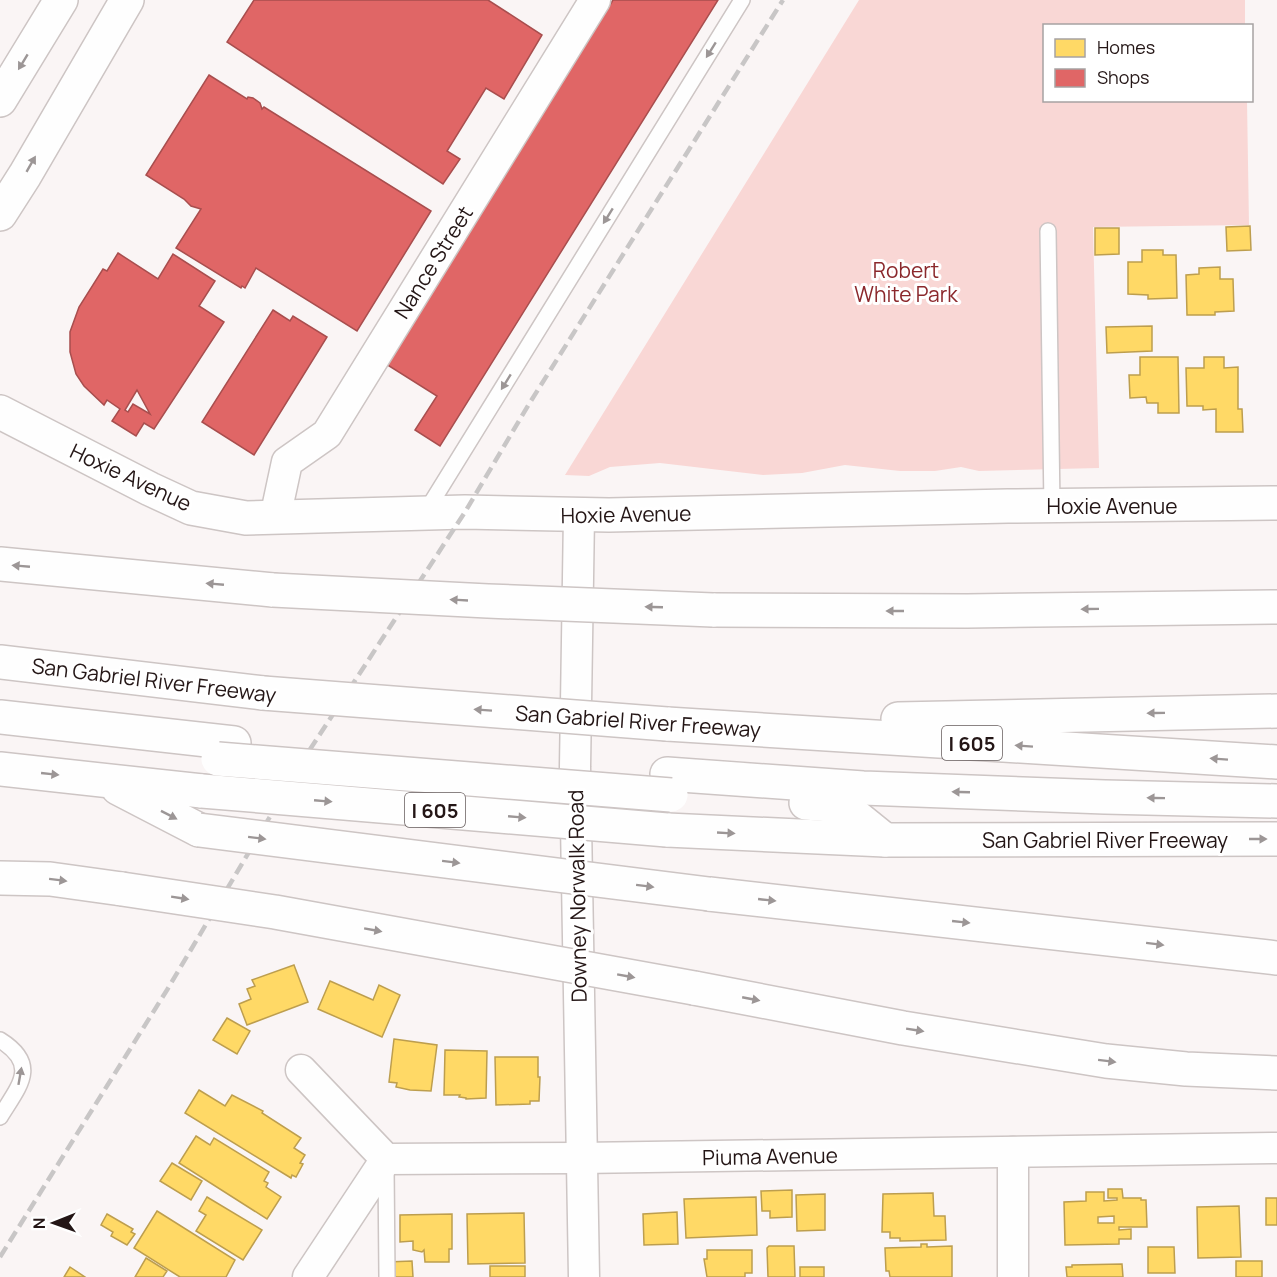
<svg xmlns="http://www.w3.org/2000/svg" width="1277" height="1277" viewBox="0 0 1277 1277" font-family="Manrope,sans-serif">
	<rect width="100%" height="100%" fill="#faf5f5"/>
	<polygon fill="#f9d7d5" points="859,0 1245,0 1245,25 1044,26 1044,100 1247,101 1249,225 1093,227 1099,468 979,471 961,467 935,471 900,471 845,465 802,473 763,475 660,463 610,467 589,476 565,475"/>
	<g fill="#ffd966" stroke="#bd9e4e" stroke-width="1.5" fill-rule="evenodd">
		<polygon points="1250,226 1251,250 1227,251 1226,227"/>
		<polygon points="1095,228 1119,228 1119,254 1095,255"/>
		<polygon points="1142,250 1163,250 1163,255 1176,255 1177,298 1148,299 1148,295 1128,294 1128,262 1142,262"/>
		<polygon points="1220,267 1220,279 1233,279 1234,311 1215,312 1215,315 1187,315 1186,275 1199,274 1199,268"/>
		<polygon points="1152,326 1152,351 1107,353 1106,327"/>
		<polygon points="1140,357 1178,357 1179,413 1158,413 1158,403 1147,403 1146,397 1130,398 1129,375 1140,375"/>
		<polygon points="1204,357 1224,357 1224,368 1238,367 1238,409 1242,409 1243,432 1216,432 1216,409 1203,410 1203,406 1187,406 1186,368 1204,368"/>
		<polygon points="294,965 308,1002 247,1025 239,1004 251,999 247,989 255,986 252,980"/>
		<polygon points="330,981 373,1000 379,985 400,995 382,1037 318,1009"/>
		<polygon points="227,1018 250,1031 237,1054 213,1040"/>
		<polygon points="394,1039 437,1045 431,1091 410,1090 396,1087 397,1083 389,1082"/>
		<polygon points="445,1050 487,1051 486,1098 466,1099 466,1098 459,1097 460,1095 444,1095"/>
		<polygon points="495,1057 538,1057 538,1077 540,1077 539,1101 530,1101 530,1104 496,1105"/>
		<polygon points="199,1090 225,1106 232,1095 263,1111 262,1113 301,1138 294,1148 305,1155 300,1163 303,1164 296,1177 292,1175 291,1178 185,1113"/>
		<polygon points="196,1136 210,1145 214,1138 269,1172 264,1181 268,1183 266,1187 281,1197 267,1219 179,1163"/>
		<polygon points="172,1163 202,1181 191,1200 160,1181"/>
		<path d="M1108,1189H1122L1123,1198H1141V1200H1146L1147,1227H1119V1230L1131,1229V1239H1119V1244L1065,1245L1064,1202L1086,1201V1192H1104V1201L1117,1200V1198H1108ZM1114,1216V1223H1098V1217Z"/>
		<polygon points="792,1190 792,1217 770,1218 770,1211 762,1211 761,1191"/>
		<polygon points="933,1193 934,1216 945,1216 946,1240 900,1241 900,1238 890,1238 890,1232 882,1232 883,1194"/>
		<polygon points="825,1194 825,1230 797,1231 796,1195"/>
		<polygon points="207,1197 262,1230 243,1260 196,1231 206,1215 199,1211"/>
		<polygon points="756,1197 757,1235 686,1238 684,1199"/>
		<rect x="1266" y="1198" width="11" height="27"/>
		<polygon points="1239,1206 1241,1257 1198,1258 1197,1207"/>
		<polygon points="157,1211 235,1260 226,1277 180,1277 134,1248"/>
		<polygon points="677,1212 678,1244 644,1245 643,1214"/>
		<polygon points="524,1213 525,1263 468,1264 467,1214"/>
		<polygon points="107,1214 133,1229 131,1232 135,1234 127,1245 111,1236 113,1232 101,1225"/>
		<polygon points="452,1214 452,1249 449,1249 449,1262 425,1262 424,1250 422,1252 413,1250 413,1241 400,1242 400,1215"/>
		<polygon points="921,1244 927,1244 927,1247 952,1246 952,1277 890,1277 889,1271 886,1271 885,1248 921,1247"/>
		<polygon points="769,1246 794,1246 795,1277 768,1277 767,1248"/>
		<polygon points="1148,1247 1174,1247 1175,1273 1148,1273"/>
		<polygon points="707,1250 752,1250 752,1273 745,1273 745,1277 707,1277 704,1259 707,1259"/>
		<polygon points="146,1258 167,1271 163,1277 135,1277"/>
		<polygon points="412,1261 413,1277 388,1277 387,1262"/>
		<rect x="1236" y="1261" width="26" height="16"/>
		<polygon points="1122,1264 1123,1277 1067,1277 1066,1267 1072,1267 1072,1265"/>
		<rect x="490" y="1266" width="35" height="11"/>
		<polygon points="70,1267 85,1277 64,1277"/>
		<rect x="800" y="1267" width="24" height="10"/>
	</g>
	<g fill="#e06666" stroke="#a84e4e" stroke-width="1.5" fill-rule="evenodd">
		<polygon points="254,0 488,0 542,35 504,99 486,88 447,151 460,159 443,184 227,42"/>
		<polygon points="613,0 718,0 440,446 415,430 437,396 386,364"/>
		<polygon points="209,75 247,99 248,97 253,98 260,103 262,109 264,107 431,211 357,331 256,268 245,288 242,286 241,288 176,248 201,209 191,206 184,199 146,175"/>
		<path d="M118,253L158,279L173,254L215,281L199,306L224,322L154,429L144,423L136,436L112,421L120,409L107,400L104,405L84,386L76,374L70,352V332L79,307L103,269L107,271ZM137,390L150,414L133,404L128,412L125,410Z"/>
		<polygon points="273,310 290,321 293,316 327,337 254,455 202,422"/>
	</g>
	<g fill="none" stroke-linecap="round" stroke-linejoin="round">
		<defs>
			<g id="service">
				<polyline points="1048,231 1052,506"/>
				<polyline points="425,513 742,0"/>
				<path d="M0,1040C40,1065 19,1086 0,1117"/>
				<polyline points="386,1166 387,1277"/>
			</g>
			<g id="minor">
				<polyline points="579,515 575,767 584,1277"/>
				<polyline points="275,518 287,462 327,434 595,0"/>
				<polyline points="301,1070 386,1159 581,1158 1277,1148"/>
				<polyline points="308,1277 386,1159"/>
				<polyline points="1013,1277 1013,1152"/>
			</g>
			<g id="primary">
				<polyline points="0,100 61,0"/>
				<polyline points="0,214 25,175 127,0"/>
				<polyline points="0,412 150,489 191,508 246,518 465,512 609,515 1008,506 1277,503"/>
			</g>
			<g id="motorway">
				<polyline points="0,564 273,590"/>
				<polyline points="713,610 967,611 1277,607"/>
				<polyline points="0,662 263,693"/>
				<polyline points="0,717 234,743"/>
				<polyline points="898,719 1277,711"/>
				<polyline points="667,724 1277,762"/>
				<polyline points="0,769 202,791"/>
				<polyline points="667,774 863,788 1105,797 1277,801"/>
				<polyline points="118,788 199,830"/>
				<polyline points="806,803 843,806 885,840"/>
				<polyline points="667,830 885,840 1277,839"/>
				<polyline points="0,878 50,879 122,889"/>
				<polyline points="709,894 1277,958"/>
				<polyline points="694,988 903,1028 1106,1061 1186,1069 1277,1073"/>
			</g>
		</defs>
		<use href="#service" stroke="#cdc5c4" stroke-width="18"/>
		<use href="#minor" stroke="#cdc5c4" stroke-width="33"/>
		<use href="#primary" stroke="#cdc5c4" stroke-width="36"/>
		<use href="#motorway" stroke="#cdc5c4" stroke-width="36"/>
		<use href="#service" stroke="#fefefe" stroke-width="15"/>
		<use href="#minor" stroke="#fefefe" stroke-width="30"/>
		<use href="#primary" stroke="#fefefe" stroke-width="33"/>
		<use href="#motorway" stroke="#fefefe" stroke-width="33"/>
		<polyline stroke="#c8c6c6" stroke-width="4.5" stroke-dasharray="12 6" stroke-linecap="butt" points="0,1257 167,990 309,751 465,512 529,404 783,0"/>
		<defs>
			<g id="motorway-bridge">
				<polyline points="273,590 488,601 713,610"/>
				<polyline points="263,693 667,724"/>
				<polyline points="218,759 671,795"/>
				<polyline points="202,791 667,830"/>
				<polyline points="199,830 709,894"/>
				<polyline points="122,889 275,912 694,988"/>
			</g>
		</defs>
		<use href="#motorway-bridge" stroke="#cdc5c4" stroke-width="36" stroke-linecap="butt"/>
		<use href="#motorway-bridge" stroke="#fefefe" stroke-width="33"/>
	</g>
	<defs><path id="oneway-solid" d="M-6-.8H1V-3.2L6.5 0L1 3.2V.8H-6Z" transform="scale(1.5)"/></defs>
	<g fill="#9c9696">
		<use href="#oneway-solid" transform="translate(711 50) rotate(122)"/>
		<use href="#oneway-solid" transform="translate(23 62) rotate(121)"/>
		<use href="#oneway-solid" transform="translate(31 164) rotate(-60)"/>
		<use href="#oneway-solid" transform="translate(608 216) rotate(122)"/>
		<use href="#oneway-solid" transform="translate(506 382) rotate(122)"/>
		<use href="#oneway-solid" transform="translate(21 566) rotate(-175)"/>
		<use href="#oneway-solid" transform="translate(215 584) rotate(-175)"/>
		<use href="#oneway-solid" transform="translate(459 600) rotate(-177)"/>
		<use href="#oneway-solid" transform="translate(654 607) rotate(-178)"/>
		<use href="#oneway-solid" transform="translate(1090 609) rotate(179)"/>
		<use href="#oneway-solid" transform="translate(895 611) rotate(-180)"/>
		<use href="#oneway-solid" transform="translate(483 710) rotate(-176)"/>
		<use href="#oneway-solid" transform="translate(1156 713) rotate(179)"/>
		<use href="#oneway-solid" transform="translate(1024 746) rotate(-176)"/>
		<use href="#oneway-solid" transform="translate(1219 759) rotate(-176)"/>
		<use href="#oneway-solid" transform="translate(50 774) rotate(6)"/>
		<use href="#oneway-solid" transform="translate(961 792) rotate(-178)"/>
		<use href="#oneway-solid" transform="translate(1156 798) rotate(-179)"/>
		<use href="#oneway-solid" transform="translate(323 801) rotate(5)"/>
		<use href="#oneway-solid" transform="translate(169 815) rotate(27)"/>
		<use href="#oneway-solid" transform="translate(517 817) rotate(5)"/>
		<use href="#oneway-solid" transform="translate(726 833) rotate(3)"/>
		<use href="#oneway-solid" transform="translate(257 838) rotate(7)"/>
		<use href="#oneway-solid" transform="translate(1258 839)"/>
		<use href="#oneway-solid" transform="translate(451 862) rotate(7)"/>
		<use href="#oneway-solid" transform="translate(58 880) rotate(7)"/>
		<use href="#oneway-solid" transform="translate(645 886) rotate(7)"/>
		<use href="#oneway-solid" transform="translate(180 898) rotate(9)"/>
		<use href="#oneway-solid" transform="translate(767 900) rotate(6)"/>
		<use href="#oneway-solid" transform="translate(961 922) rotate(6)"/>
		<use href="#oneway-solid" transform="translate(373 930) rotate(10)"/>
		<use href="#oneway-solid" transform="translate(1155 944) rotate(7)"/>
		<use href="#oneway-solid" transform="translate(626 976) rotate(10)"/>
		<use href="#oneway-solid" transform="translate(751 999) rotate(11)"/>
		<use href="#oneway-solid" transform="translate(915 1030) rotate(9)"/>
		<use href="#oneway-solid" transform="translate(1107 1061) rotate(7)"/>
		<use href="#oneway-solid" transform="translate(20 1076) rotate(-80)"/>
	</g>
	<g text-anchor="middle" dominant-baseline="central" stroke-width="6" stroke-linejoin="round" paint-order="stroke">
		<g fill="#fff" stroke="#665c5c" stroke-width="1.5">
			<rect x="942" y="726" width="60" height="34" rx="4.5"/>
			<rect x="405" y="793" width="60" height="34" rx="4.5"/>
		</g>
		<g font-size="20" font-weight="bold" fill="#241616">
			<text x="972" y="743">I 605</text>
			<text x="435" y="810">I 605</text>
		</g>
		<g font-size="21" fill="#241616" stroke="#fff">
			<text transform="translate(433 262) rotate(-58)">Nance Street</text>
			<text transform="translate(131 477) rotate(25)">Hoxie Avenue</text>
			<text x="1112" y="506">Hoxie Avenue</text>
			<text transform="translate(626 514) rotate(-1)">Hoxie Avenue</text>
			<text transform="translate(154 680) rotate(7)">San Gabriel River Freeway</text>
			<text transform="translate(638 721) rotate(4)">San Gabriel River Freeway</text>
			<text x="1105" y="840">San Gabriel River Freeway</text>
			<text transform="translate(577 896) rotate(-91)">Downey Norwalk Road</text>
			<text transform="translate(770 1156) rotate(-1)">Piuma Avenue</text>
		</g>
		<g font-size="21" fill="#8b282c" stroke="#fff">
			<text x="906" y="270">Robert<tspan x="906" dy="24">White Park</tspan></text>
		</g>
	</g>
	<rect x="1043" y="24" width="210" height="78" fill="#ffffff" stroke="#a7a2a2" stroke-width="1.5"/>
	<rect x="1055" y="39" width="30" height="18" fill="#ffd966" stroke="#a7a2a2" stroke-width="1.5"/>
	<text x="1097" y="54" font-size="18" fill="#241616">Homes</text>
	<rect x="1055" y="69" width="30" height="18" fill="#e06666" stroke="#a7a2a2" stroke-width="1.5"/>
	<text x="1097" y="84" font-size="18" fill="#241616">Shops</text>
	<g transform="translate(54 1223) rotate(269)" stroke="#ffffff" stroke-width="4.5" paint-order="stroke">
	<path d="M0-4.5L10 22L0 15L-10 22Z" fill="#241616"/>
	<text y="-9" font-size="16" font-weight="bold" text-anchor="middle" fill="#241616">N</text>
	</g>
</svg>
